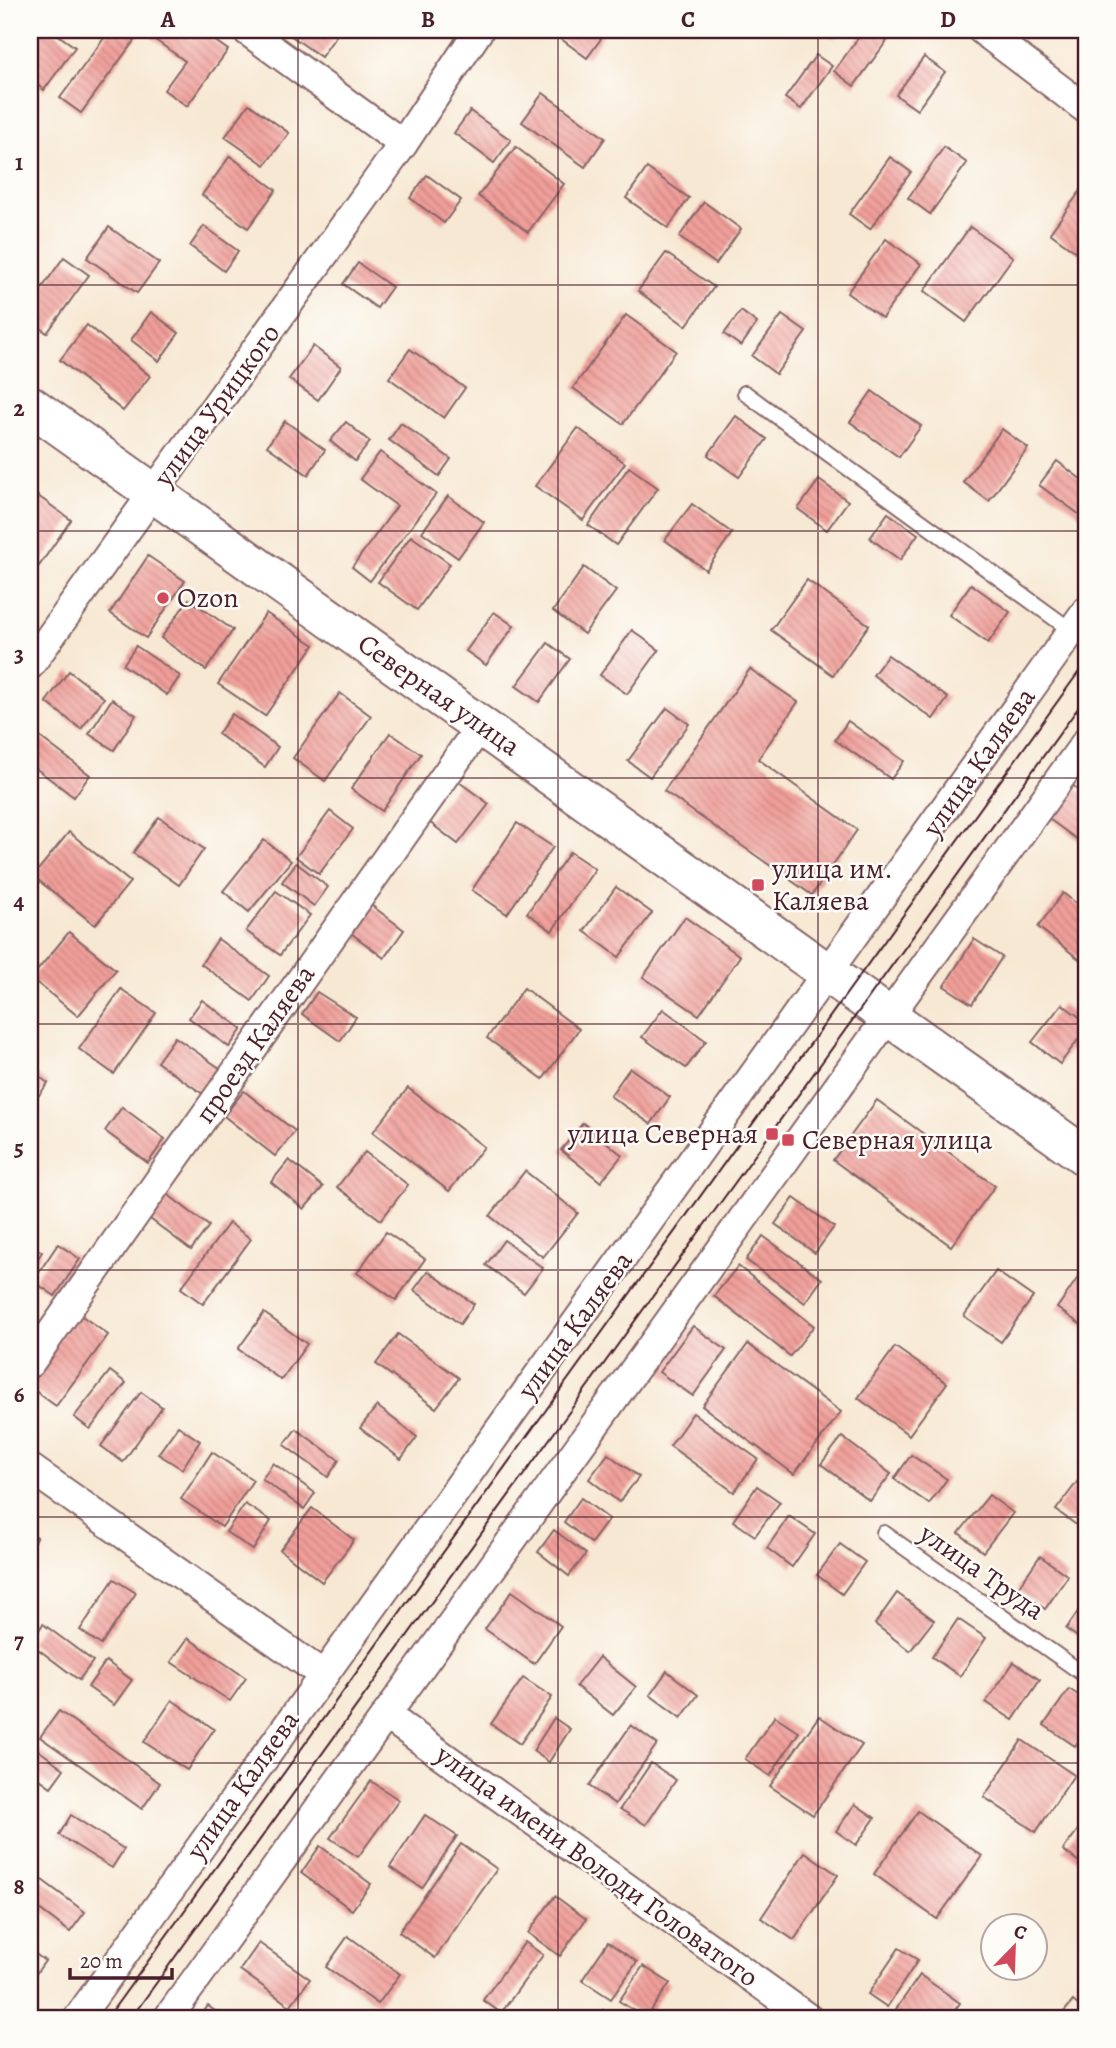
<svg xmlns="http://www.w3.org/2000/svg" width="1116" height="2048" viewBox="0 0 1116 2048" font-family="Alegreya,serif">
	<defs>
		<pattern id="building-back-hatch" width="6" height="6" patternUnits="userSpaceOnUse" patternTransform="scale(1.75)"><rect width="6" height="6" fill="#f19f9a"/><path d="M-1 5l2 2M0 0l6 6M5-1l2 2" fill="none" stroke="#c5817e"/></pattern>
	</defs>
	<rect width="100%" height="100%" fill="#fdfcf7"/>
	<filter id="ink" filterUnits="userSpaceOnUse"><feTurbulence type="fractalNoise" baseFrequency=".0143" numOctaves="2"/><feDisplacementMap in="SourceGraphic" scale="14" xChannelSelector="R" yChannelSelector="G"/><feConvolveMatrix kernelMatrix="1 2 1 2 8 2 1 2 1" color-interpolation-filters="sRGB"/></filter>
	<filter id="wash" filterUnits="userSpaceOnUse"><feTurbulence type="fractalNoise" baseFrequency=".00686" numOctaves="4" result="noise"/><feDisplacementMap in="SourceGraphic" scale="28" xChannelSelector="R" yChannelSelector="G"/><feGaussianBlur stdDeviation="1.57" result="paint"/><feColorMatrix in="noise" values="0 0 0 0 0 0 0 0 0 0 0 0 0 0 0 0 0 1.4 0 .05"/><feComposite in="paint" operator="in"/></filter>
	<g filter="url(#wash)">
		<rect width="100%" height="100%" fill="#f7e8d3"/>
		<g id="blocks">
			<g fill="url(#building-back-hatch)">
				<polygon points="38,30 51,30 75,47 44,90 30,79 30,41"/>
				<polygon points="110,30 133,30 139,34 81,113 60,98"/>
				<polygon points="156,30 200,30 228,50 187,106 164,90 185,61 151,37"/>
				<polygon points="283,30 340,30 321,57"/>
				<polygon points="549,30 595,30 603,36 587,58"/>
				<polygon points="821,30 839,30 833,38"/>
				<polygon points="864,30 894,31 854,86 834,71"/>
				<polygon points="816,55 832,66 801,109 785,98"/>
				<polygon points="924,57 945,72 917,110 896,95"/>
				<polygon points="543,93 605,138 585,167 522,122"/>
				<polygon points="249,104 289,133 265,165 225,137"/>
				<polygon points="470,111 511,140 494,163 454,133"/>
				<polygon points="516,147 564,184 528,232 478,196"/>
				<polygon points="944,147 967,163 930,214 908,198"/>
				<polygon points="230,156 276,190 248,228 202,195"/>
				<polygon points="890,157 911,172 870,229 849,214"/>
				<polygon points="647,168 689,198 668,228 626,198"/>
				<polygon points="427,175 461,200 444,223 410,198"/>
				<polygon points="1086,183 1086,254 1084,258 1050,233"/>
				<polygon points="704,202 741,229 716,264 679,237"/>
				<polygon points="204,226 238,251 224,271 190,246"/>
				<polygon points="109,227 159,263 137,293 87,258"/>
				<polygon points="970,227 1013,257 966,322 924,291"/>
				<polygon points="886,239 921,264 882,318 847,293"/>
				<polygon points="666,253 714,287 686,326 638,291"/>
				<polygon points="64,257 89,275 47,333 30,320 30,305"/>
				<polygon points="358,263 392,287 377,308 343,284"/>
				<polygon points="741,311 757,323 741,346 724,334"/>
				<polygon points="151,312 179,333 159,361 131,340"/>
				<polygon points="626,315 676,351 623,424 573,388"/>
				<polygon points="782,315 806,332 776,374 752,356"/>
				<polygon points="87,325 150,376 123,411 60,360"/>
				<polygon points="313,346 341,367 318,400 289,379"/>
				<polygon points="410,349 465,388 444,418 389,378"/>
				<polygon points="872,391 921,426 899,457 850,422"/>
				<polygon points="736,416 767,439 739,477 708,455"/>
				<polygon points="285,421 325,450 308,475 267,446"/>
				<polygon points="346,422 370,442 355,461 330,441"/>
				<polygon points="401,423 451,459 439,476 389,440"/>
				<polygon points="578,428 625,463 583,520 535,486"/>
				<polygon points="1002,429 1028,448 989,501 963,482"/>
				<polygon points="380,452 436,494 370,581 352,567 397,506 360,479"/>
				<polygon points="1057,461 1086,483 1086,513 1083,517 1039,485"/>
				<polygon points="629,467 658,488 616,545 588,525"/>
				<polygon points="819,480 848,501 827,530 798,509"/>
				<polygon points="34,493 71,520 39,566 30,559 30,499"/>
				<polygon points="448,496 484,522 458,558 422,532"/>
				<polygon points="692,504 732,533 706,570 665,540"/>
				<polygon points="888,513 918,534 900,560 870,538"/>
				<polygon points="411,536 450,564 417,610 378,582"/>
				<polygon points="148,556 185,581 146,638 110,613"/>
				<polygon points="584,567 616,591 584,634 553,611"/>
				<polygon points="807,580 869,625 833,675 771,630"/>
				<polygon points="971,584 1010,612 988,643 949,615"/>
				<polygon points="189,599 233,630 206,670 161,638"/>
				<polygon points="494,612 514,626 486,665 466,651"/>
				<polygon points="266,613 314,645 265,716 218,684"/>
				<polygon points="632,630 659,650 627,694 600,675"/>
				<polygon points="548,643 570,659 539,702 516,686"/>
				<polygon points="136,646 180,676 167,695 123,665"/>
				<polygon points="888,655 948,698 933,719 873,675"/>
				<polygon points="750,669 798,702 758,759 857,830 812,895 664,791"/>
				<polygon points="69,671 104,698 81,729 46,702"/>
				<polygon points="340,693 371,716 325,781 293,758"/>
				<polygon points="112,699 136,715 114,750 89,734"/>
				<polygon points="667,708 689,724 650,777 628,761"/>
				<polygon points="232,714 278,747 265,767 218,734"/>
				<polygon points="848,721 904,761 891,779 835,740"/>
				<polygon points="390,733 421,754 382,811 351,789"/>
				<polygon points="36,734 90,775 74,797 30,764 30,743"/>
				<polygon points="459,782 489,804 458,844 428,821"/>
				<polygon points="1072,785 1086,795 1086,846 1049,819"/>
				<polygon points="330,811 353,829 319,874 296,857"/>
				<polygon points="159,817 204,849 179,885 133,853"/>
				<polygon points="517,823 553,847 507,914 472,890"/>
				<polygon points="69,832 130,882 95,925 33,876"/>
				<polygon points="264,840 291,861 249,912 223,891"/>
				<polygon points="570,852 595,869 552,931 527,913"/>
				<polygon points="296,863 328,887 314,906 282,882"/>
				<polygon points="616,887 652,913 619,957 584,931"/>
				<polygon points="276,891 310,915 280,955 246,931"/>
				<polygon points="1063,893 1086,911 1086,958 1083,962 1038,927"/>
				<polygon points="371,905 404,930 384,958 351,933"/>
				<polygon points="685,917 740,956 699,1015 643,977"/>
				<polygon points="69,932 116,970 78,1016 31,978"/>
				<polygon points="218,939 269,976 252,1001 201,964"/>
				<polygon points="974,939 1002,957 972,1004 944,986"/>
				<polygon points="524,988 579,1029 543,1079 487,1038"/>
				<polygon points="121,989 156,1013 114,1074 79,1049"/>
				<polygon points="317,992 356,1017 340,1041 302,1014"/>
				<polygon points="202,1000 242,1029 229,1047 189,1018"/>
				<polygon points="1062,1004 1086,1022 1086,1029 1060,1064 1032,1042"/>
				<polygon points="663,1009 706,1041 686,1068 642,1037"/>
				<polygon points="175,1037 221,1069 203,1094 157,1062"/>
				<polygon points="630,1068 670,1097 651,1124 610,1096"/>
				<polygon points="30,1070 48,1083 30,1107"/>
				<polygon points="408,1088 484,1147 449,1191 373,1132"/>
				<polygon points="244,1091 295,1131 275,1156 224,1116"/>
				<polygon points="877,1100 995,1186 951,1246 833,1160"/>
				<polygon points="122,1107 165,1139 148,1163 105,1131"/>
				<polygon points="583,1123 622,1155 601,1182 561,1150"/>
				<polygon points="365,1152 408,1185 381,1220 337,1187"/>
				<polygon points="289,1160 323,1187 304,1209 271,1182"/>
				<polygon points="525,1171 578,1213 543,1257 490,1216"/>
				<polygon points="163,1191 209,1226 191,1250 145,1215"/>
				<polygon points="794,1198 834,1227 815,1253 775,1224"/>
				<polygon points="229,1223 251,1239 203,1304 181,1288"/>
				<polygon points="386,1232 425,1259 396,1300 357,1273"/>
				<polygon points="763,1236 822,1279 805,1303 746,1260"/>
				<polygon points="504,1240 543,1268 524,1293 486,1265"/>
				<polygon points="30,1244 42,1252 30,1270"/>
				<polygon points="58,1244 80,1259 55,1296 33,1281"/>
				<polygon points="738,1266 814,1326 790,1356 714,1296"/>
				<polygon points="1086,1266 1086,1328 1057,1308"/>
				<polygon points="428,1271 474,1304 460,1324 414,1290"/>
				<polygon points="996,1271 1033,1297 1001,1342 964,1316"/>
				<polygon points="78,1313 108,1335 56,1406 30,1387 30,1377"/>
				<polygon points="264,1313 307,1344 281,1380 238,1349"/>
				<polygon points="693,1326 726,1350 693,1396 659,1372"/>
				<polygon points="398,1334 459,1378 436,1408 376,1364"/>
				<polygon points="748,1344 841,1412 794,1474 702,1406"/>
				<polygon points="895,1347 947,1383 909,1435 858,1398"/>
				<polygon points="110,1371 126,1383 90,1429 74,1417"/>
				<polygon points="141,1392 162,1407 123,1462 101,1446"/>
				<polygon points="377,1406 417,1437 401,1459 360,1428"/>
				<polygon points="693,1413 758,1459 734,1492 670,1446"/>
				<polygon points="178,1426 200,1441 182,1469 158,1454"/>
				<polygon points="296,1429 339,1460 328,1477 284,1445"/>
				<polygon points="842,1437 891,1474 870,1501 821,1464"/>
				<polygon points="212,1452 253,1480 222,1527 181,1499"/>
				<polygon points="608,1454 639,1477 619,1502 589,1479"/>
				<polygon points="911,1455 947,1479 929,1504 894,1479"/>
				<polygon points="273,1463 315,1493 304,1509 262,1479"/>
				<polygon points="1077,1482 1086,1488 1086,1532 1056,1510"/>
				<polygon points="757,1486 780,1502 755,1536 733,1521"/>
				<polygon points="989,1495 1013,1513 983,1552 959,1533"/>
				<polygon points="581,1498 609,1519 591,1543 564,1522"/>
				<polygon points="245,1504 271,1521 253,1550 226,1532"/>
				<polygon points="312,1508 354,1540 322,1582 280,1550"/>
				<polygon points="789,1516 815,1534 792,1567 767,1548"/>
				<polygon points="554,1530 586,1554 569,1576 538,1552"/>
				<polygon points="30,1531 37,1537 30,1548"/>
				<polygon points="840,1544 865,1562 842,1594 817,1575"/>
				<polygon points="1040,1556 1068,1576 1045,1609 1017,1589"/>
				<polygon points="114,1579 136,1593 101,1645 80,1630"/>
				<polygon points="512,1591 561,1626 534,1664 485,1629"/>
				<polygon points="897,1593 934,1620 910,1651 875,1624"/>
				<polygon points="1086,1600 1086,1643 1066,1629"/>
				<polygon points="958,1619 986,1638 960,1676 932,1657"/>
				<polygon points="43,1624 93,1661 79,1680 30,1643"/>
				<polygon points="188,1638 246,1678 230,1701 171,1662"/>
				<polygon points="599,1657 636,1687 613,1715 576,1686"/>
				<polygon points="106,1661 132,1680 114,1705 88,1687"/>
				<polygon points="1014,1662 1040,1680 1013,1720 986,1702"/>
				<polygon points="667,1671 698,1695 681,1718 650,1695"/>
				<polygon points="523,1678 552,1697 520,1744 491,1724"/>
				<polygon points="1069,1689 1086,1700 1086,1729 1075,1746 1044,1725"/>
				<polygon points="172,1700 214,1729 187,1770 144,1742"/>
				<polygon points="59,1711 160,1783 142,1809 40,1737"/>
				<polygon points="775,1716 799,1732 770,1776 745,1759"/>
				<polygon points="819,1716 862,1745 813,1815 770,1786"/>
				<polygon points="554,1718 570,1729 549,1762 533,1751"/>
				<polygon points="631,1725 657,1744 615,1804 589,1786"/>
				<polygon points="1022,1740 1074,1775 1036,1832 984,1797"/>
				<polygon points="30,1744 64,1769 51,1787 30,1772"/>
				<polygon points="651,1763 676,1780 646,1825 620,1809"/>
				<polygon points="371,1781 399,1800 358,1857 330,1838"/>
				<polygon points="855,1804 875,1818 856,1845 836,1831"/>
				<polygon points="918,1811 982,1856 937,1919 874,1874"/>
				<polygon points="71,1815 124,1849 112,1868 59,1835"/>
				<polygon points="425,1815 457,1836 422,1888 390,1867"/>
				<polygon points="1081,1826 1086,1830 1086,1867 1063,1850"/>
				<polygon points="461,1844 497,1869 435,1958 399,1932"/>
				<polygon points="320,1846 371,1884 352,1910 301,1873"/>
				<polygon points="805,1852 838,1875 794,1940 761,1918"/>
				<polygon points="34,1874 85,1912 70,1932 30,1902 30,1880"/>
				<polygon points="555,1896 586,1919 560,1956 528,1933"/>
				<polygon points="348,1936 400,1974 378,2004 326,1967"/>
				<polygon points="525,1942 543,1955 501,2013 483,2000"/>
				<polygon points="608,1942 637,1962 611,1999 582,1980"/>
				<polygon points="259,1943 310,1979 290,2006 240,1970"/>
				<polygon points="899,1948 918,1960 887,2007 868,1994"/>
				<polygon points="30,1950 45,1961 30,1982"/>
				<polygon points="643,1966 670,1983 646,2018 619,2001"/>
				<polygon points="920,1975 960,2003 949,2018 896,2018 892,2015"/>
				<polygon points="1073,2001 1086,2012 1086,2018 1059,2018"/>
				<polygon points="208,2006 225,2018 199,2018"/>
				<polygon points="603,2010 615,2018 597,2018"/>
			</g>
		</g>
	</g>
	<g filter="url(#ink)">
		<use href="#blocks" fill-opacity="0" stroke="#876566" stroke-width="2"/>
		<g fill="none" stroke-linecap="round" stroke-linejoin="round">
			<defs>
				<g id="lane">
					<polyline points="745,393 1072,631"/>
					<polyline points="884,1533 1086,1676"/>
				</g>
				<g id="street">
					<polyline points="246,30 403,144"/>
					<polyline points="982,30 1086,109"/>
					<polyline points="30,665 403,144 479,30"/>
					<polyline points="30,1363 481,725"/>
					<polyline points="30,1468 322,1674"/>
					<polyline points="386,1715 808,2018"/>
					<polyline points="78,2018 1086,611"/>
					<polyline points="168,2018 1086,742"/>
				</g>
				<polyline id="secondary" points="30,405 1086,1157"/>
			</defs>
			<use href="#lane" stroke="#876566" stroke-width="18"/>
			<use href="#street" stroke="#876566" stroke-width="32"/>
			<use href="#secondary" stroke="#876566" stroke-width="42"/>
			<use href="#lane" stroke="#fff" stroke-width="14"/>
			<use href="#street" stroke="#fff" stroke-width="28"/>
			<use href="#secondary" stroke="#fff" stroke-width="38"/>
			<g stroke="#4a1f2b" stroke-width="2">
				<polyline points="107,2018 1086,662"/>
				<polyline points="131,2018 1086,697"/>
			</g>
		</g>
	</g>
	<path fill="none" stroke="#4a1f2b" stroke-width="2" stroke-opacity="0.55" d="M298,30V2018M558,30V2018M818,30V2018M30,285H1086M30,531H1086M30,778H1086M30,1024H1086M30,1270H1086M30,1517H1086M30,1763H1086"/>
	<g fill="#d1495b" stroke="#fdfcf7" stroke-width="2.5">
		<circle cx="163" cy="598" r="7"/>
		<rect x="751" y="878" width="14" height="14" rx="3.5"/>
		<rect x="765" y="1127" width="14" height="14" rx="3.5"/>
		<rect x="781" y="1133" width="14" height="14" rx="3.5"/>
	</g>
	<g text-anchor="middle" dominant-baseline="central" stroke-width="5" stroke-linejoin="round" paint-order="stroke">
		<g font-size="28" fill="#4a1f2b" stroke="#fdfcf7">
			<text transform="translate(217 405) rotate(-54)">улица Урицкого</text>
			<text transform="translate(439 695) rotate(35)">Северная улица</text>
			<text transform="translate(979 762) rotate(-55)">улица Каляева</text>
			<text transform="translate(255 1044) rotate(-55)">проезд Каляева</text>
			<text transform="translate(575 1325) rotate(-54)">улица Каляева</text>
			<text transform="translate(982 1572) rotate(35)">улица Труда</text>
			<text transform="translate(243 1785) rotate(-55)">улица Каляева</text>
			<text transform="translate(597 1866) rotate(36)">улица имени Володи Головатого</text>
		</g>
		<g font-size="28" fill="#4a1f2b" stroke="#fdfcf7" text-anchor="start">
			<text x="177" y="598">Ozon</text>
			<text x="772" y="869">улица им.<tspan x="772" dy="32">Каляева</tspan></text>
			<text x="758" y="1134" text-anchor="end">улица Северная</text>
			<text x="802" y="1140">Северная улица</text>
		</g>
	</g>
	<rect width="1116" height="2048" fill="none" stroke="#fdfcf7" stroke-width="77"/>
	<g transform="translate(1014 1947) rotate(23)"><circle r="33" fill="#fdfcf7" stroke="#b5a4a5" stroke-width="2"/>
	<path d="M0-5L12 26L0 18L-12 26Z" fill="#d1495b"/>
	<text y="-10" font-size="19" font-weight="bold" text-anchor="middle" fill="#4a1f2b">С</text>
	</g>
	<path d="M70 1968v10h102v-10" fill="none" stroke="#4a1f2b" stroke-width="3.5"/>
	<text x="80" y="1968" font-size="21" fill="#4a1f2b" stroke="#fdfcf7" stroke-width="5" paint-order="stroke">20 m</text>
	<rect x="38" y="38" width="1040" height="1972" fill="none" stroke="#4a1f2b" stroke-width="2.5"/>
	<g font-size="23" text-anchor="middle" font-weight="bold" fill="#4a1f2b">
		<text x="168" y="27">A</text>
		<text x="428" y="27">B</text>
		<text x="688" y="27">C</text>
		<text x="948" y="27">D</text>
		<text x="19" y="170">1</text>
		<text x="19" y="416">2</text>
		<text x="19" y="662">3</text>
		<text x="19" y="909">4</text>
		<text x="19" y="1155">5</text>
		<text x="19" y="1402">6</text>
		<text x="19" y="1648">7</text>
		<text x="19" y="1894">8</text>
	</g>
</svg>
